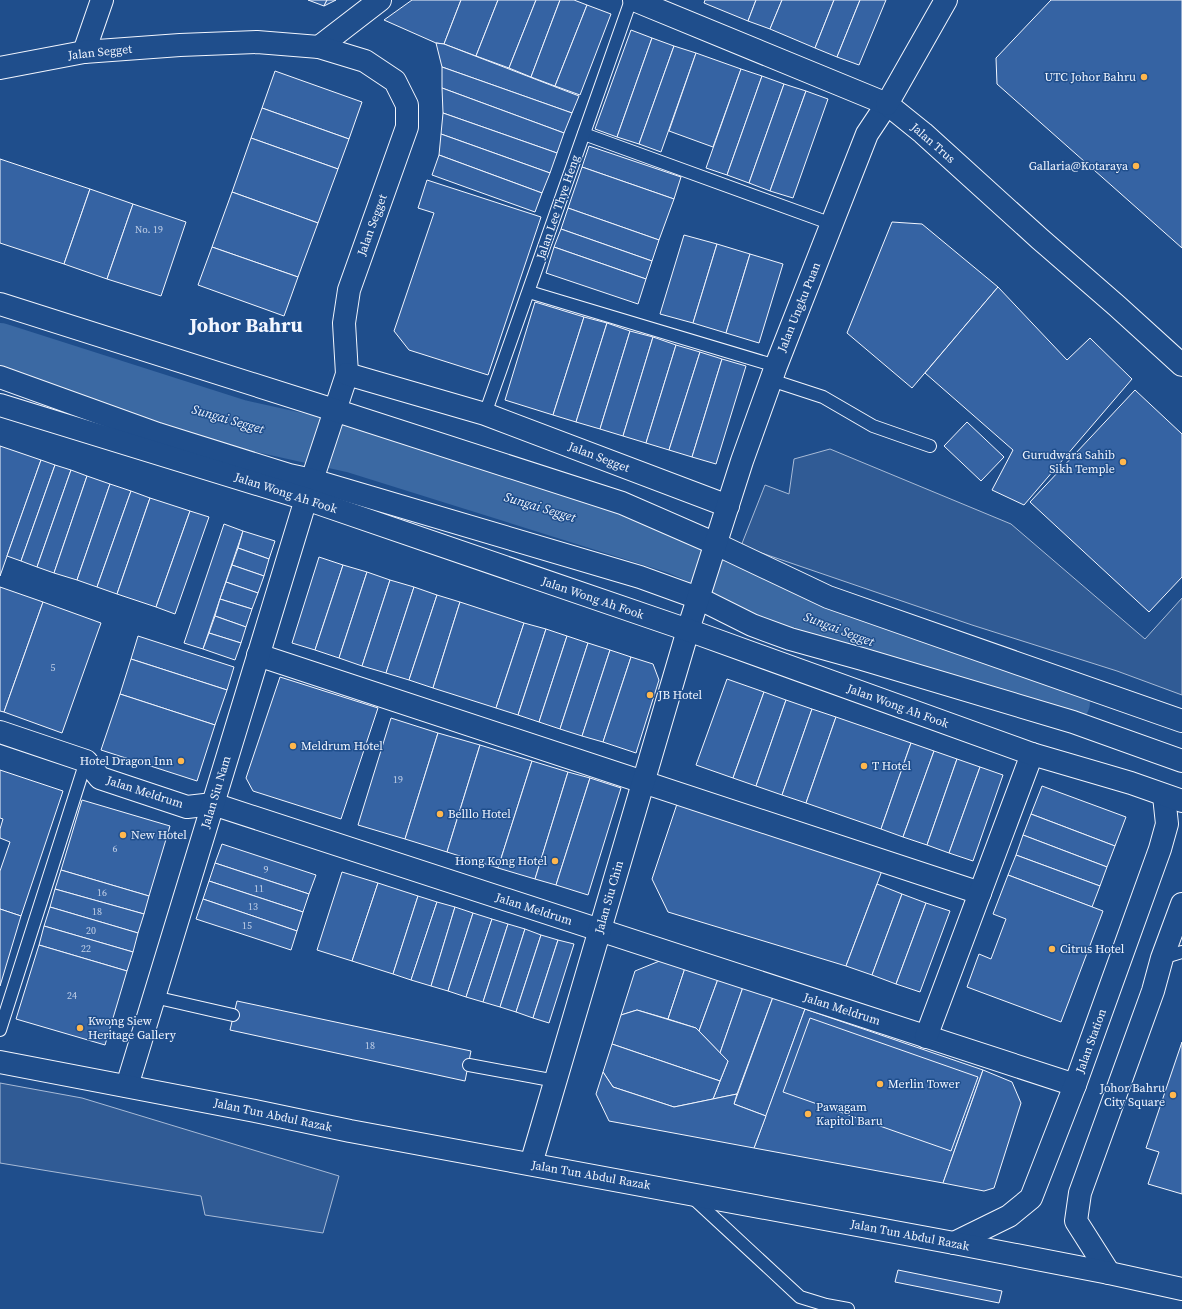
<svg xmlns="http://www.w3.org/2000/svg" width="1182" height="1309" viewBox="0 0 1182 1309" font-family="'Source Serif 4',serif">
	<rect width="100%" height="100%" fill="#1f4e8c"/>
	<g fill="#305b95" stroke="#a8bbd7">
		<polygon points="830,449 1011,524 1145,639 1182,598 1182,695 1117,671 972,625 741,546 765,485 789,494 794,459"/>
		<polygon points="0,1083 82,1098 339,1176 323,1233 205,1215 201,1196 0,1163"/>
	</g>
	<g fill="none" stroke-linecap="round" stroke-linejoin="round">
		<polyline stroke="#3b69a3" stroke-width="48" points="0,347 241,424 354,449 676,550 726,572 807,618 881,645 1066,702"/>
	</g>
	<g fill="#3563a3" stroke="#f2f6ff">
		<polygon points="308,0 327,0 324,6"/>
		<polygon points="327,0 336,0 324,6"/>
		<polygon points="412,0 461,0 444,44 436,43 384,20"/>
		<polygon points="461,0 498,0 476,56 444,44"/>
		<polygon points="498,0 536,0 509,68 476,56"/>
		<polygon points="536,0 560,0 531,77 509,68"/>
		<polygon points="560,0 574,0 587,5 555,86 531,77"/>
		<polygon points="705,0 756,0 748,21 704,3"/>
		<polygon points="756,0 782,0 770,29 748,21"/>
		<polygon points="782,0 834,0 815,48 770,29"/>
		<polygon points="834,0 860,0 837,57 815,48"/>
		<polygon points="860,0 886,0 859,65 837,57"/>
		<polygon points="1051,0 1182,0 1182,248 997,84 996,58"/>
		<polygon points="587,5 611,14 580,95 555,86"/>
		<polygon points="631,30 652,38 617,137 595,129"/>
		<polygon points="652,38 674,46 639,144 617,137"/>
		<polygon points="436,43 444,44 579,96 572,113 442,67"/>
		<polygon points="674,46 696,53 661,152 639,144"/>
		<polygon points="696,53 741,69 713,147 669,131"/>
		<polygon points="442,67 572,113 564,133 442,88"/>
		<polygon points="741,69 762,76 727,175 706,168"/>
		<polygon points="275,71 362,102 349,139 262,108"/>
		<polygon points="762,76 784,84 749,183 727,175"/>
		<polygon points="784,84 806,91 770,191 749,183"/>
		<polygon points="442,88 564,133 557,153 443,113"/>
		<polygon points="806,91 828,99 793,198 770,191"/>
		<polygon points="262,108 349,139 338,169 251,138"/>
		<polygon points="443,113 557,153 550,173 441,134"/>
		<polygon points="441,134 550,173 542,193 439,155"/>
		<polygon points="251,138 338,169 318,223 232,192"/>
		<polygon points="589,146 681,177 674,199 582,167"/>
		<polygon points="439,155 542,193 535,212 432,175"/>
		<polygon points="0,159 90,189 64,264 0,243"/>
		<polygon points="582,167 674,199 659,240 568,208"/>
		<polygon points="427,180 541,217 488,375 409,350 394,331 434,213 418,208"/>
		<polygon points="90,189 133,204 107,279 64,264"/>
		<polygon points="232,192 318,223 298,277 212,247"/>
		<polygon points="133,204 186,222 161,296 107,279"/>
		<polygon points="568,208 659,240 652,261 561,229"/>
		<polygon points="892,222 922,224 998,287 912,388 847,333"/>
		<polygon points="561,229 652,261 646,279 554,247"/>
		<polygon points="684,235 717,244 693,323 660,314"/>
		<polygon points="717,244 750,254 726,333 693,323"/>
		<polygon points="212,247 298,277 284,316 198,285"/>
		<polygon points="554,247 646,279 638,304 546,273"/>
		<polygon points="750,254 783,264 759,343 726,333"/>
		<polygon points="998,287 1067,360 1090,338 1132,379 1024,505 992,490 1013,450 925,373"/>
		<polygon points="535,302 584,317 553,415 505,400"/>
		<polygon points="584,317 607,323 576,422 553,415"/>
		<polygon points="607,323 630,331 600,429 576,422"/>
		<polygon points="630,331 653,337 623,436 600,429"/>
		<polygon points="653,337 676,345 646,443 623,436"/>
		<polygon points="676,345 700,352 669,450 646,443"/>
		<polygon points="700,352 722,359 692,457 669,450"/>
		<polygon points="722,359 746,366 716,464 692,457"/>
		<polygon points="1135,390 1182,434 1182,577 1149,612 1030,502"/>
		<polygon points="967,422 1004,457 981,481 944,446"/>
		<polygon points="0,446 41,460 0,576"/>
		<polygon points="41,460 55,465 21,561 7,556"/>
		<polygon points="55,465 71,470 37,567 21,561"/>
		<polygon points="71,470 87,476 54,573 37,567"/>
		<polygon points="87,476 110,484 77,580 54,573"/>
		<polygon points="110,484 131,491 97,587 77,580"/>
		<polygon points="131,491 150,498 117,594 97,587"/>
		<polygon points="150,498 190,511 156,607 117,594"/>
		<polygon points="190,511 209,517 175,614 156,607"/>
		<polygon points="224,524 243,531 203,649 184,643"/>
		<polygon points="243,531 275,541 269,559 238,548"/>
		<polygon points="238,548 269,559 264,576 232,565"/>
		<polygon points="319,557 343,565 315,650 292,643"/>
		<polygon points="232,565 264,576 258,593 226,582"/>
		<polygon points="343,565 367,572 339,658 315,650"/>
		<polygon points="367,572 390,580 362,666 339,658"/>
		<polygon points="390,580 414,587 386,673 362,666"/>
		<polygon points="226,582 258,593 252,609 220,599"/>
		<polygon points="0,587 43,602 4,712 0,711"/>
		<polygon points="414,587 437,595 409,680 386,673"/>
		<polygon points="437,595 460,602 433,688 409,680"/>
		<polygon points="220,599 252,609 246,627 215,616"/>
		<polygon points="43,602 101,623 62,733 4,712"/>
		<polygon points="460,602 524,623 496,708 433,688"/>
		<polygon points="215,616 246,627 241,643 209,633"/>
		<polygon points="524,623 546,629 518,715 496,708"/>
		<polygon points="546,629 567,636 539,722 518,715"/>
		<polygon points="209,633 241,643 235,660 203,649"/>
		<polygon points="138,636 234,667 227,690 131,659"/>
		<polygon points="567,636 588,643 560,729 539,722"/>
		<polygon points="588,643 610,650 582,736 560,729"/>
		<polygon points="610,650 631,657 603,742 582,736"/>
		<polygon points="631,657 653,664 659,680 636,753 603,742"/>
		<polygon points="131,659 227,690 215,725 120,694"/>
		<polygon points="280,677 378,708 341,819 253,791 246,778"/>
		<polygon points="727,679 764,692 733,778 696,765"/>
		<polygon points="764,692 786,700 756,786 733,778"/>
		<polygon points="120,694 215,725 197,781 101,750"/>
		<polygon points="786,700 812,709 782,795 756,786"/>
		<polygon points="812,709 836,717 806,803 782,795"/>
		<polygon points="836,717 911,743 881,829 806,803"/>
		<polygon points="391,718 438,733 405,839 358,825"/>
		<polygon points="438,733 480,745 447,852 405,839"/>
		<polygon points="911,743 934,751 903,837 881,829"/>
		<polygon points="480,745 532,761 498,868 447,852"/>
		<polygon points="934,751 957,759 927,845 903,837"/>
		<polygon points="957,759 980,767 949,853 927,845"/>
		<polygon points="532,761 568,772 535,879 498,868"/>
		<polygon points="980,767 1003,775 973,861 949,853"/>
		<polygon points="0,770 63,791 21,916 0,909 0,871 10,842 0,838 0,829 3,819 0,818"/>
		<polygon points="568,772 590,778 556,885 535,879"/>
		<polygon points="590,778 621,788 588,895 556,885"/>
		<polygon points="1042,786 1126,817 1115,846 1031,814"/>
		<polygon points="82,800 170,826 149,896 61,870"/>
		<polygon points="678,801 883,868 846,966 668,912 652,879"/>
		<polygon points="1031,814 1115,846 1107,867 1023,835"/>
		<polygon points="1023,835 1107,867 1100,886 1016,855"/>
		<polygon points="222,844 316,875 309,894 215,863"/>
		<polygon points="1016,855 1100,886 1092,907 1008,875"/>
		<polygon points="215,863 309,894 303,912 209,881"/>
		<polygon points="61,870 149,896 144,914 55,889"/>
		<polygon points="342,872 378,883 352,961 317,950"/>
		<polygon points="1008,875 1103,911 1061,1022 967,987 979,954 991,959 1006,919 993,914"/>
		<polygon points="209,881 303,912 297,931 203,899"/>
		<polygon points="378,883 418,896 393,974 352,961"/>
		<polygon points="877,884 902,894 872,975 846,966"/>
		<polygon points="55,889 144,914 138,933 50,907"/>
		<polygon points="902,894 926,903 896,984 872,975"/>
		<polygon points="418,896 437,902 411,980 393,974"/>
		<polygon points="203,899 297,931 291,950 196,919"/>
		<polygon points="437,902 455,907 431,986 411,980"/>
		<polygon points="926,903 950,911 920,992 896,984"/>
		<polygon points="50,907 138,933 133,952 44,926"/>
		<polygon points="455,907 473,913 448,991 431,986"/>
		<polygon points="0,909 21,916 0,986"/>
		<polygon points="473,913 492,919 466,997 448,991"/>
		<polygon points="492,919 508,924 483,1002 466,997"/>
		<polygon points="508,924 525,929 500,1007 483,1002"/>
		<polygon points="44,926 133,952 127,971 39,945"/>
		<polygon points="525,929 541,935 516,1012 500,1007"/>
		<polygon points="541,935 558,940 533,1018 516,1012"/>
		<polygon points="558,940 574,944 549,1023 533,1018"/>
		<polygon points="39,945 127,971 105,1045 16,1019"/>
		<polygon points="662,960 685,968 668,1019 637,1010 621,1015 635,971"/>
		<polygon points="685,968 718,979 699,1031 696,1028 668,1019"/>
		<polygon points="718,979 743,987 720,1053 699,1031"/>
		<polygon points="743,987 773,997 737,1094 713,1099 728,1061 720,1053"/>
		<polygon points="773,997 805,1009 766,1116 734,1104"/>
		<polygon points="237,1001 471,1051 465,1081 230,1030"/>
		<polygon points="805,1009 983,1070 943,1183 754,1148"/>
		<polygon points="637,1010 696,1028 728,1061 720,1081 612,1044 621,1015"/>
		<polygon points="810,1018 978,1077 951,1151 783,1092"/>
		<polygon points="1182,1042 1182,1194 1148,1184 1159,1152 1146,1148"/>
		<polygon points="612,1044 720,1081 713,1099 674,1107 613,1087 603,1072"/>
		<polygon points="983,1070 1012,1082 1021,1103 994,1188 984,1191 943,1183"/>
		<polygon points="603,1072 613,1087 674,1107 737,1094 734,1104 766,1116 754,1148 609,1121 596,1094"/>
		<polygon points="898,1270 1002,1291 999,1303 895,1282"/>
	</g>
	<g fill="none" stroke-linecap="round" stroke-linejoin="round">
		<defs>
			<g id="lane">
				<polyline points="584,134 832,224"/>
				<polyline points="529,292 776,366"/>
				<polyline points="771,380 823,397 873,426 930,446"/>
				<polyline points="485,414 631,0"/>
				<polyline points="1162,958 1182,952"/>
				<polyline points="154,997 233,1015"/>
				<polyline points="0,1030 86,761"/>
				<polyline points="469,1065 556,1081"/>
				<polyline points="692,1197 800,1297 826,1305 848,1309"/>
			</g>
			<g id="street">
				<polyline points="319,47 380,0"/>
				<polyline points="84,52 102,0"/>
				<polyline points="0,68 84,52 180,45 257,42 319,47 365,61 395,81 407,105 407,127 349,290 344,323 347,374 312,480"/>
				<polyline points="0,304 334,410 622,503 716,544 828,597 1182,721"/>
				<polyline points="347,374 485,414 728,506"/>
				<polyline points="0,377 158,434 289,475 312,480 640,577 698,598 752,625 790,639 862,659 1073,722 1182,761"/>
				<polyline points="258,655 980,893"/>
				<polyline points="0,732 86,761 100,778 187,807 213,804 1075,1085"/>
				<polyline points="926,1037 1032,754"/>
				<polyline points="127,1086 306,499"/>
				<polyline points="531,1164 688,630 742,461 776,366 867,134 887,104"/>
				<polyline points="954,1243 1009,1216 1031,1198 1075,1085 1160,849 1167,824 1164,796"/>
				<polyline points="1109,1273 1076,1221 1080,1193 1153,991 1162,958 1182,904"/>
			</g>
			<g id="secondary">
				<polyline points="634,0 887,104 923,133 1040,239 1117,306 1182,365"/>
				<polyline points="887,104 946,0"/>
			</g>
			<g id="primary">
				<polyline points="0,405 306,499 688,630 1032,754 1131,783 1182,801"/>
				<polyline points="0,1062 255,1111 350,1131 954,1243 1109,1273 1182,1289"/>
			</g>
		</defs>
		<use href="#lane" stroke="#f2f6ff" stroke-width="14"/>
		<use href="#street" stroke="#f2f6ff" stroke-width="24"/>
		<use href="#secondary" stroke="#f2f6ff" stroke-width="24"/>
		<use href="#primary" stroke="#f2f6ff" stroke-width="24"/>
		<use href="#lane" stroke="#1f4e8c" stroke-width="12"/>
		<use href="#street" stroke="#1f4e8c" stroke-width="22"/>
		<use href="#secondary" stroke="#1f4e8c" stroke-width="22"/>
		<use href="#primary" stroke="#1f4e8c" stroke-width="22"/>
	</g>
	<g fill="#ffb74d" stroke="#1f4e8c" stroke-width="1.5">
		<circle cx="1144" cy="77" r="4"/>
		<circle cx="1136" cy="166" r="4"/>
		<circle cx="1123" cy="462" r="4"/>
		<circle cx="650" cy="695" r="4"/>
		<circle cx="293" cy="746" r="4"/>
		<circle cx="181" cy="761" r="4"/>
		<circle cx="864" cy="766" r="4"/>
		<circle cx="440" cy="814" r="4"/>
		<circle cx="123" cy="835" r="4"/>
		<circle cx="555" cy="861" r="4"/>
		<circle cx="1052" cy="949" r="4"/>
		<circle cx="80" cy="1028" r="4"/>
		<circle cx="880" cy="1084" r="4"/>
		<circle cx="1173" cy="1095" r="4"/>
		<circle cx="808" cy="1114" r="4"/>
	</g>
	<g text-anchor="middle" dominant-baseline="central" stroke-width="3" stroke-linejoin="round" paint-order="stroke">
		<g font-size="10" fill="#c3d1e8">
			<text x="149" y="229">No. 19</text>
			<text x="53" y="667">5</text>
			<text x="398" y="779">19</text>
			<text x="115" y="848">6</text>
			<text x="266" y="869">9</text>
			<text x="259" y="888">11</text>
			<text x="102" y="892">16</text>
			<text x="253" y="906">13</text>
			<text x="97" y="911">18</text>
			<text x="247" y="925">15</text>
			<text x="91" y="930">20</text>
			<text x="86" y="948">22</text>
			<text x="72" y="995">24</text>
			<text x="370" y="1045">18</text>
		</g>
		<g font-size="12" fill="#f2f6ff" stroke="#1f4e8c">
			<text transform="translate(100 52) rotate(-6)">Jalan Segget</text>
			<text transform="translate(933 143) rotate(41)">Jalan Trus</text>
			<text transform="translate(558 207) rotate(-71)">Jalan Lee Thye Heng</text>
			<text transform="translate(372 225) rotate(-70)">Jalan Segget</text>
			<text transform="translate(799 307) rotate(-68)">Jalan Ungku Puan</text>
			<text transform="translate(599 457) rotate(21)">Jalan Segget</text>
			<text transform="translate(286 493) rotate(18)">Jalan Wong Ah Fook</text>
			<text transform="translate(593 598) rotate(19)">Jalan Wong Ah Fook</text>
			<text transform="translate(898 706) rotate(20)">Jalan Wong Ah Fook</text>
			<text transform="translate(145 792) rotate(18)">Jalan Meldrum</text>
			<text transform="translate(216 792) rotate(-73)">Jalan Siu Nam</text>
			<text transform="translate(609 897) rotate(-74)">Jalan Siu Chin</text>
			<text transform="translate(534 909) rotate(18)">Jalan Meldrum</text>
			<text transform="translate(842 1009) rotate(18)">Jalan Meldrum</text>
			<text transform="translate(1091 1041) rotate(-70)">Jalan Station</text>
			<text transform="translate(273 1115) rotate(12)">Jalan Tun Abdul Razak</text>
			<text transform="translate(591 1175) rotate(10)">Jalan Tun Abdul Razak</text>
			<text transform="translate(910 1235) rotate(11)">Jalan Tun Abdul Razak</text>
		</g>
		<g font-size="12" fill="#f2f6ff" stroke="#1f4e8c" text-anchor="start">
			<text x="1136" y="77" text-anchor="end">UTC Johor Bahru</text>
			<text x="1128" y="166" text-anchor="end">Gallaria@Kotaraya</text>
			<text x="1115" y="455" text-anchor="end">Gurudwara Sahib<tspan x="1115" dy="14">Sikh Temple</tspan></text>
			<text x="658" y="695">JB Hotel</text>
			<text x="301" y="746">Meldrum Hotel</text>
			<text x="173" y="761" text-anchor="end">Hotel Dragon Inn</text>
			<text x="872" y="766">T Hotel</text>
			<text x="448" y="814">Belllo Hotel</text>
			<text x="131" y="835">New Hotel</text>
			<text x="547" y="861" text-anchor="end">Hong Kong Hotel</text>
			<text x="1060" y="949">Citrus Hotel</text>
			<text x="88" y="1021">Kwong Siew<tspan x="88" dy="14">Heritage Gallery</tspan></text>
			<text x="888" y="1084">Merlin Tower</text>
			<text x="1165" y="1088" text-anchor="end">Johor Bahru<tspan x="1165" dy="14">City Square</tspan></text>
			<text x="816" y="1107">Pawagam<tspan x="816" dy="14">Kapitol Baru</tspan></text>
		</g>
		<g font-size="13" font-style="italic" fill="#f2f6ff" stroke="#1f4e8c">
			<text transform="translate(228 419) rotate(16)">Sungai Segget</text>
			<text transform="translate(540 507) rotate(17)">Sungai Segget</text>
			<text transform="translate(839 629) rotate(21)">Sungai Segget</text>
		</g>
		<g font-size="20" font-weight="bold" fill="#f2f6ff" stroke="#1f4e8c">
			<text x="246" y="325">Johor Bahru</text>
		</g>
	</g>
</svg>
